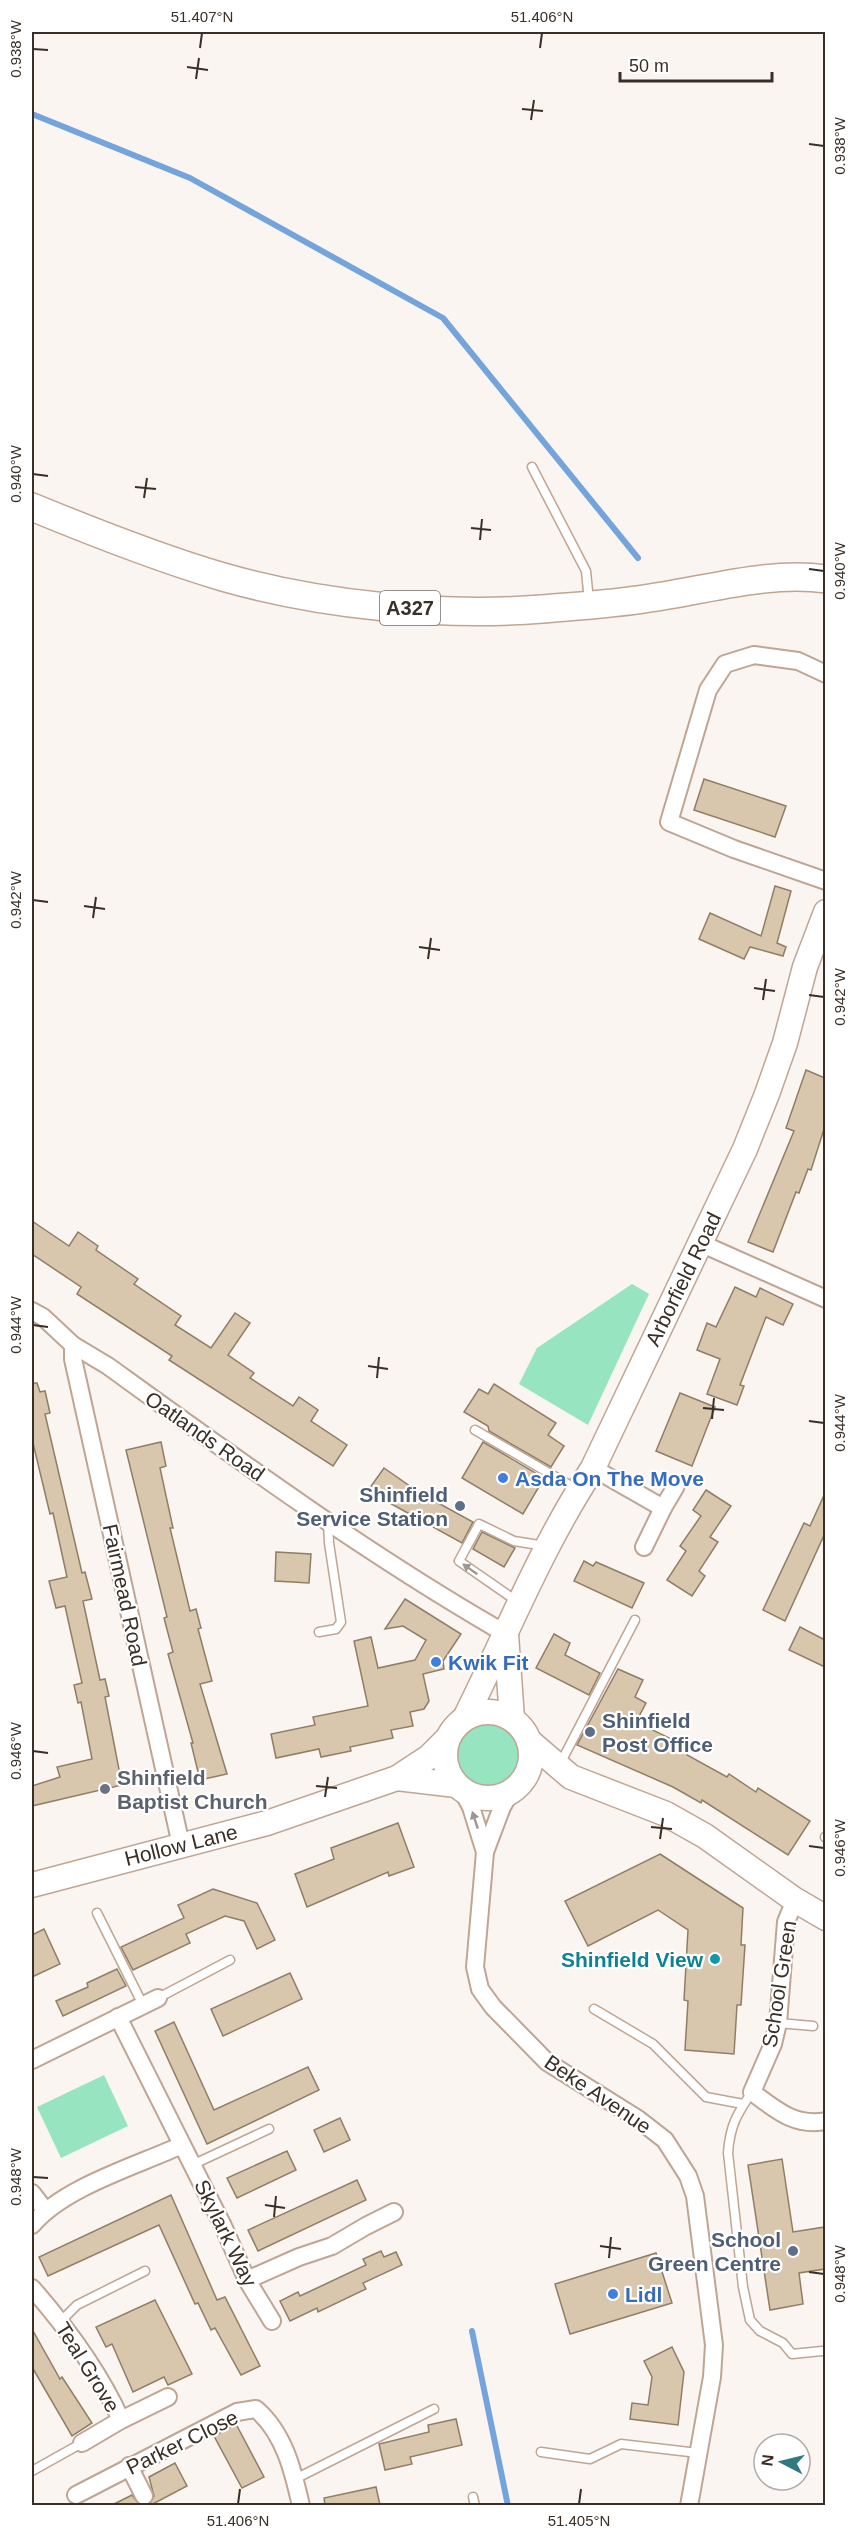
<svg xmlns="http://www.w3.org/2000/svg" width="857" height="2537" viewBox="0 0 857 2537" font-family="Arial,sans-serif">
	<rect width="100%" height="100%" fill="#fbf5f1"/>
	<g fill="#96e4c0">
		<polygon points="632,1284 649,1294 588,1425 519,1384 537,1348"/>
		<circle cx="488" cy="1756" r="33"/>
		<polygon points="104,2075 128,2126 61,2158 37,2107"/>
	</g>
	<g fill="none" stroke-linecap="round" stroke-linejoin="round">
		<g stroke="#74a4dc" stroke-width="6">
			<polyline points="32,114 190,178 443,318 638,558"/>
			<polyline points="472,2331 508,2506"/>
		</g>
	</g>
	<g fill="#d9c7ad" stroke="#8e7e65" stroke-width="1.5">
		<polygon points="704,779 786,806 775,837 694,810"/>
		<polygon points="775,886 791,891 777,943 786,947 783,956 750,947 744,959 699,939 710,913 761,936"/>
		<polygon points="806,1070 825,1078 825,1126 811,1170 808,1169 799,1193 796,1192 773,1252 748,1242 794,1131 786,1128"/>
		<polygon points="32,1221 69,1246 78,1232 98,1246 96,1250 138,1279 134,1284 181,1316 175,1325 211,1348 235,1313 250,1323 228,1355 254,1373 250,1378 293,1406 299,1397 318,1410 311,1421 347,1445 333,1466 169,1360 172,1356 77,1294 81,1287 32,1254"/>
		<polygon points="735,1287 756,1297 760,1288 793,1304 783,1325 766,1317 740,1385 744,1386 737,1405 707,1394 720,1359 697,1350 707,1323 716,1327"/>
		<polygon points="32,1383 37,1383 40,1392 45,1391 50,1413 45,1414 82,1573 85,1572 92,1599 83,1601 100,1680 105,1679 109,1696 105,1697 122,1785 32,1806 32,1786 60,1777 57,1767 92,1759 81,1702 78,1703 74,1685 82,1683 65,1606 56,1608 49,1581 67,1577 53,1513 50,1514 32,1439"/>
		<polygon points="494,1384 556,1423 548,1435 564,1446 551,1467 489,1431 488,1426 464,1412 479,1389 488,1394"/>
		<polygon points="680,1393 715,1407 692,1466 656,1451"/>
		<polygon points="161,1442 166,1466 160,1468 173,1528 170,1528 190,1611 196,1609 201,1628 198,1629 212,1681 200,1684 227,1774 200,1780 191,1743 193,1743 168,1654 173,1652 164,1618 167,1617 126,1450"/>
		<polygon points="483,1442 544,1478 523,1514 462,1478"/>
		<polygon points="384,1468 420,1493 473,1522 462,1543 388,1502 369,1489"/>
		<polygon points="706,1490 731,1506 710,1537 718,1542 699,1571 705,1576 692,1596 667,1580 686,1551 680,1546 701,1516 693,1510"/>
		<polygon points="825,1493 825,1533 785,1621 763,1610 804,1523 810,1526"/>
		<polygon points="482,1532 515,1548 504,1567 473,1549"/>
		<polygon points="276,1552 311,1554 309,1583 275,1581"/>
		<polygon points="584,1561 593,1566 596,1562 644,1583 632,1608 574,1581"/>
		<polygon points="405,1599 461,1634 443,1661 444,1669 423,1674 429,1701 424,1709 410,1712 413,1726 391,1730 393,1738 350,1747 351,1751 321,1757 319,1749 276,1758 271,1734 315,1725 313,1717 368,1706 354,1641 371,1637 378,1668 415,1660 426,1640 403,1626 385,1629"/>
		<polygon points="800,1627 825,1640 825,1667 789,1650"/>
		<polygon points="554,1634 570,1643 565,1655 600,1673 589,1695 536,1668"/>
		<polygon points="618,1669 643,1680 635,1697 646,1703 636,1722 690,1748 687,1755 727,1777 729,1774 756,1792 758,1788 810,1821 788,1855 702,1800 701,1803 673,1787 577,1745"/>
		<polygon points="398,1823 414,1867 389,1876 388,1872 307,1907 295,1874 334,1859 331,1848"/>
		<polygon points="660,1854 743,1908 741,1945 745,1945 741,2005 737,2005 734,2054 685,2050 688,2001 684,2000 688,1930 658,1910 588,1946 565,1901"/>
		<polygon points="213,1889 257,1903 275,1940 257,1949 244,1921 225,1916 186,1934 190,1943 133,1970 121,1947 184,1918 178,1905"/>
		<polygon points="44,1929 60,1964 32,1977 32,1935"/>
		<polygon points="117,1969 126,1986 63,2016 56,2001 88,1987 87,1983"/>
		<polygon points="290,1973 302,1999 223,2036 211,2009"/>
		<polygon points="174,2022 214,2110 308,2067 319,2090 207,2144 155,2031"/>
		<polygon points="340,2118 350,2140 324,2152 314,2130"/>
		<polygon points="287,2151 296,2170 237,2198 227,2178"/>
		<polygon points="782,2159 793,2232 825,2227 825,2269 799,2273 803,2304 770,2310 748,2165"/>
		<polygon points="357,2180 366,2200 258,2251 248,2230"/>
		<polygon points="171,2195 217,2300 225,2297 260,2366 241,2375 215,2328 211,2330 198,2303 195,2304 159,2225 48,2276 39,2257"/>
		<polygon points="381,2251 384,2257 396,2252 402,2265 363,2283 366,2289 318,2312 317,2308 290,2321 280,2301 298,2292 300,2296 366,2265 363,2259"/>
		<polygon points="656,2253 672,2303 570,2334 555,2284"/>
		<polygon points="155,2300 192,2374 168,2385 164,2377 133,2392 112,2344 106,2347 96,2327"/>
		<polygon points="32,2329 60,2379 62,2377 92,2423 72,2436 32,2367"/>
		<polygon points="672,2347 684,2372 678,2425 630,2419 632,2403 648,2405 652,2377 644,2361"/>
		<polygon points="456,2419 462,2445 410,2457 412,2464 385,2470 379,2444 429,2432 428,2425"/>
		<polygon points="236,2424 264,2477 242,2488 214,2436"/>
		<polygon points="175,2463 187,2486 151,2505 148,2505 154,2496 149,2477"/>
		<polygon points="376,2487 380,2505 325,2505 324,2498"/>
		<polygon points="132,2495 140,2505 112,2505"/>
	</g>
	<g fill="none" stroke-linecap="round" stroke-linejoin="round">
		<defs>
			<g id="service">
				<polyline points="532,467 586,571 589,601"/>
				<polyline points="475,1430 578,1490"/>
				<polyline points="518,1602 459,1561 479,1524 514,1541 545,1546"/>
				<polyline points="319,1632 336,1629 341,1622 329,1543 328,1523"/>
				<polyline points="560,1764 635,1620"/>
				<polyline points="825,1837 826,1837"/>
				<polyline points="97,1913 143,2005"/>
				<polyline points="158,1998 230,1960"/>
				<polyline points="594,2009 653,2044 706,2097 743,2104"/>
				<polyline points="778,2023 813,2026"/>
				<path d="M752,2092C737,2114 730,2125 728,2153L743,2287L750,2320L760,2331L783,2343L792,2354L822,2351"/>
				<polyline points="192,2165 269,2129"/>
				<polyline points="61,2321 77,2305 145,2271"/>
				<polyline points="541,2452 590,2459 621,2444 698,2453"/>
				<polyline points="32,2471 82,2443"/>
				<polyline points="295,2479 434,2409"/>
				<polyline points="473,2497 475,2506"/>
			</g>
			<g id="minor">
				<polyline points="826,674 798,661 754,655 725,664 708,690 669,822 734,849 826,881"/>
				<polyline points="700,1243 826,1299"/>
				<path d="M32,1311L43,1317L73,1345L108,1366C234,1457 360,1549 494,1627L505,1632"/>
				<polyline points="73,1345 73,1359 181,1845"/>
				<polyline points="593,1468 663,1508 676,1486"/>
				<polyline points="644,1547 663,1508"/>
				<polyline points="462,1790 471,1807 485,1852"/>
				<polyline points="510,1793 502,1807 485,1852 475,1967 480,1989 493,2007 547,2062 638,2119 665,2140 688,2176 695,2196 714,2345 712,2377 689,2506"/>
				<path d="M795,1900L786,1922L778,2023L773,2044L752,2092C776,2110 795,2127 826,2121"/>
				<polyline points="118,2017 223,2226 247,2280 272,2321"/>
				<polyline points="32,2060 158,1998"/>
				<polyline points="32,2193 45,2210"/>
				<path d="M32,2225C64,2187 136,2166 182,2145"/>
				<polyline points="247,2280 299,2257 332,2246 366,2226 394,2212"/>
				<path d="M32,2288C67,2328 99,2371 121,2420"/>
				<polyline points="82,2443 121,2420 168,2397"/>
				<polyline points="129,2466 144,2496"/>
				<path d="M76,2495L237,2412L256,2409C284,2433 293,2470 301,2506"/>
			</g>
			<g id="secondary">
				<polyline points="506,1634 512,1719"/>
				<circle cx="488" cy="1755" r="43"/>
				<path d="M465,1718C507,1634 541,1547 593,1468L745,1149L767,1094L785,1043L805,967L826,912"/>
				<polyline points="529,1741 571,1777 666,1814 705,1836 795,1900 826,1918"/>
				<polyline points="397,1778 456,1785"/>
				<polyline points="32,1885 267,1823 397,1778 429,1757 448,1738"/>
			</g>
			<path id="primary" d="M32,507C95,533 158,558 223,577C320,605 441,617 542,609C578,606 614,604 650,598C707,590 768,571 826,579"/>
		</defs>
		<use href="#service" stroke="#bfa592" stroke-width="11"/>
		<use href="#minor" stroke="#bfa592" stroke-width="20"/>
		<use href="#secondary" stroke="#bfa592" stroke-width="27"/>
		<use href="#primary" stroke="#bfa592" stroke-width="30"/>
		<use href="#service" stroke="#fff" stroke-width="8"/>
		<use href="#minor" stroke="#fff" stroke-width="16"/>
		<use href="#secondary" stroke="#fff" stroke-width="24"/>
		<use href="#primary" stroke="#fff" stroke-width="27"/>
	</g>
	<defs><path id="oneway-solid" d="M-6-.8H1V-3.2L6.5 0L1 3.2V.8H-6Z" transform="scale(1.5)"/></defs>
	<g fill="#9c9793">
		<use href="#oneway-solid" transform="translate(470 1569) rotate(-145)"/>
		<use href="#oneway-solid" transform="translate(475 1820) rotate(-108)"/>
	</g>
	<path fill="none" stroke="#392f27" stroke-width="2" d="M200,48L202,33M540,48L542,33M33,49L48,50M187,67L208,70M196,79L199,58M522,109L543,111M531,120L534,100M809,144L824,146M33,474L48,476M135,487L156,489M144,498L147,478M471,528L491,530M480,540L482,519M809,569L824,571M33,900L48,902M84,906L105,909M93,918L96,897M419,947L440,950M428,959L431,938M754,988L775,991M809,995L824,997M763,1000L766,979M33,1325L48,1327M368,1366L388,1369M377,1378L379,1357M703,1408L724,1410M712,1419L714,1398M809,1421L824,1423M33,1751L48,1753M316,1786L337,1788M325,1797L328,1777M651,1827L672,1829M660,1839L663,1818M809,1846L824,1848M33,2177L48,2178M265,2205L285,2208M274,2217L276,2196M600,2246L621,2249M609,2258L611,2237M809,2272L824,2274M238,2504L240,2489M579,2504L581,2489"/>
	<g fill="#3f7fe0" stroke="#fff" stroke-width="2">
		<circle cx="503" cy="1478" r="6"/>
		<circle cx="436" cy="1662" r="6"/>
		<circle cx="613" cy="2294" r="6"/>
	</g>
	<g fill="#5c6f8a" stroke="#fff" stroke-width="2">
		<circle cx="460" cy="1506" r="6"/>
		<circle cx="590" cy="1732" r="6"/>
		<circle cx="793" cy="2251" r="6"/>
	</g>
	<circle fill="#6b7280" stroke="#fff" stroke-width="2" cx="105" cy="1789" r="6"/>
	<circle fill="#0f9aa8" stroke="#fff" stroke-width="2" cx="715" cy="1959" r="6"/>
	<g text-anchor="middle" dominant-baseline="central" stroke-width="4.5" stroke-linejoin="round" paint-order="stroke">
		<rect fill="#fff" stroke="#746d68" stroke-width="1.5" x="380" y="591" width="60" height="34" rx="4.5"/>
		<g font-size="20" font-weight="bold" fill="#392f27">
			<text x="410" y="608">A327</text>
		</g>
		<g font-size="21" fill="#392f27" stroke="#fff">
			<text transform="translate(683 1279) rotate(-64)">Arborfield Road</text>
			<text transform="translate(205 1436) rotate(35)">Oatlands Road</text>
			<text transform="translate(125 1595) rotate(78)">Fairmead Road</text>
			<text transform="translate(181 1845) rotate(-14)">Hollow Lane</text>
			<text transform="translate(779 1984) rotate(-81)">School Green</text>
			<text transform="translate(598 2094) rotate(34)">Beke Avenue</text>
			<text transform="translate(226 2233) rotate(64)">Skylark Way</text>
			<text transform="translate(88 2367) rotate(58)">Teal Grove</text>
			<text transform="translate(182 2442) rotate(-26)">Parker Close</text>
		</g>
		<g font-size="21" font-weight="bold" fill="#366cbe" stroke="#fff" text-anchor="start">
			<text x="515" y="1478">Asda On The Move</text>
			<text x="448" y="1662">Kwik Fit</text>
			<text x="625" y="2294">Lidl</text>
		</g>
		<g font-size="21" font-weight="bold" fill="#4e5e75" stroke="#fff" text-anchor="end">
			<text x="448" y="1494">Shinfield<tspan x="448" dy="24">Service Station</tspan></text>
			<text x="602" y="1720" text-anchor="start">Shinfield<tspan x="602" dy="24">Post Office</tspan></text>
			<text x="781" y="2239">School<tspan x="781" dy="24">Green Centre</tspan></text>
		</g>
		<g font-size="21" font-weight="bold" fill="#5b616d" stroke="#fff" text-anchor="start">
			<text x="117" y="1777">Shinfield<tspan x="117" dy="24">Baptist Church</tspan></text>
		</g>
		<g font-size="21" font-weight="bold" fill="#0d838f" stroke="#fff" text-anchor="end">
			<text x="703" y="1959">Shinfield View</text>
		</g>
	</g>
	<rect width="857" height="2537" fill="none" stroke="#ffffff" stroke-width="66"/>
	<g transform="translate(782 2462) rotate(277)"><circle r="28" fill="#ffffff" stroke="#b0aca9" stroke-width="1.5"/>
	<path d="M0-4.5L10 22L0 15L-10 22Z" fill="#307980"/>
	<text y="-9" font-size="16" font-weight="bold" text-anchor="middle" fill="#392f27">N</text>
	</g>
	<path d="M620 72v9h152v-9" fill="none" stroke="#392f27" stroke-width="3"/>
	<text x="629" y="72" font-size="18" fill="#392f27" stroke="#ffffff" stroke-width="4.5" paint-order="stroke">50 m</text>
	<rect x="33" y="33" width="791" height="2471" fill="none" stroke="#392f27" stroke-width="2"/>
	<g font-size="15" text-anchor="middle" fill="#392f27">
		<text x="202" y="22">51.407°N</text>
		<text x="542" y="22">51.406°N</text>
		<text transform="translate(16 49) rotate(-90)" y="5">0.938°W</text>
		<text transform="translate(840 146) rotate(-90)" y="5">0.938°W</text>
		<text transform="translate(16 474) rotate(-90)" y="5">0.940°W</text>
		<text transform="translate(840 571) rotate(-90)" y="5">0.940°W</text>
		<text transform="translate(16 900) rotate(-90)" y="5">0.942°W</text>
		<text transform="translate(840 997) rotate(-90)" y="5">0.942°W</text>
		<text transform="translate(16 1325) rotate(-90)" y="5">0.944°W</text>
		<text transform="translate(840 1423) rotate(-90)" y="5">0.944°W</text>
		<text transform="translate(16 1751) rotate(-90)" y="5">0.946°W</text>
		<text transform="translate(840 1848) rotate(-90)" y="5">0.946°W</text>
		<text transform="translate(16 2177) rotate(-90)" y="5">0.948°W</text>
		<text transform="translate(840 2274) rotate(-90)" y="5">0.948°W</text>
		<text x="238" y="2526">51.406°N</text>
		<text x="579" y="2526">51.405°N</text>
	</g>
</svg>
